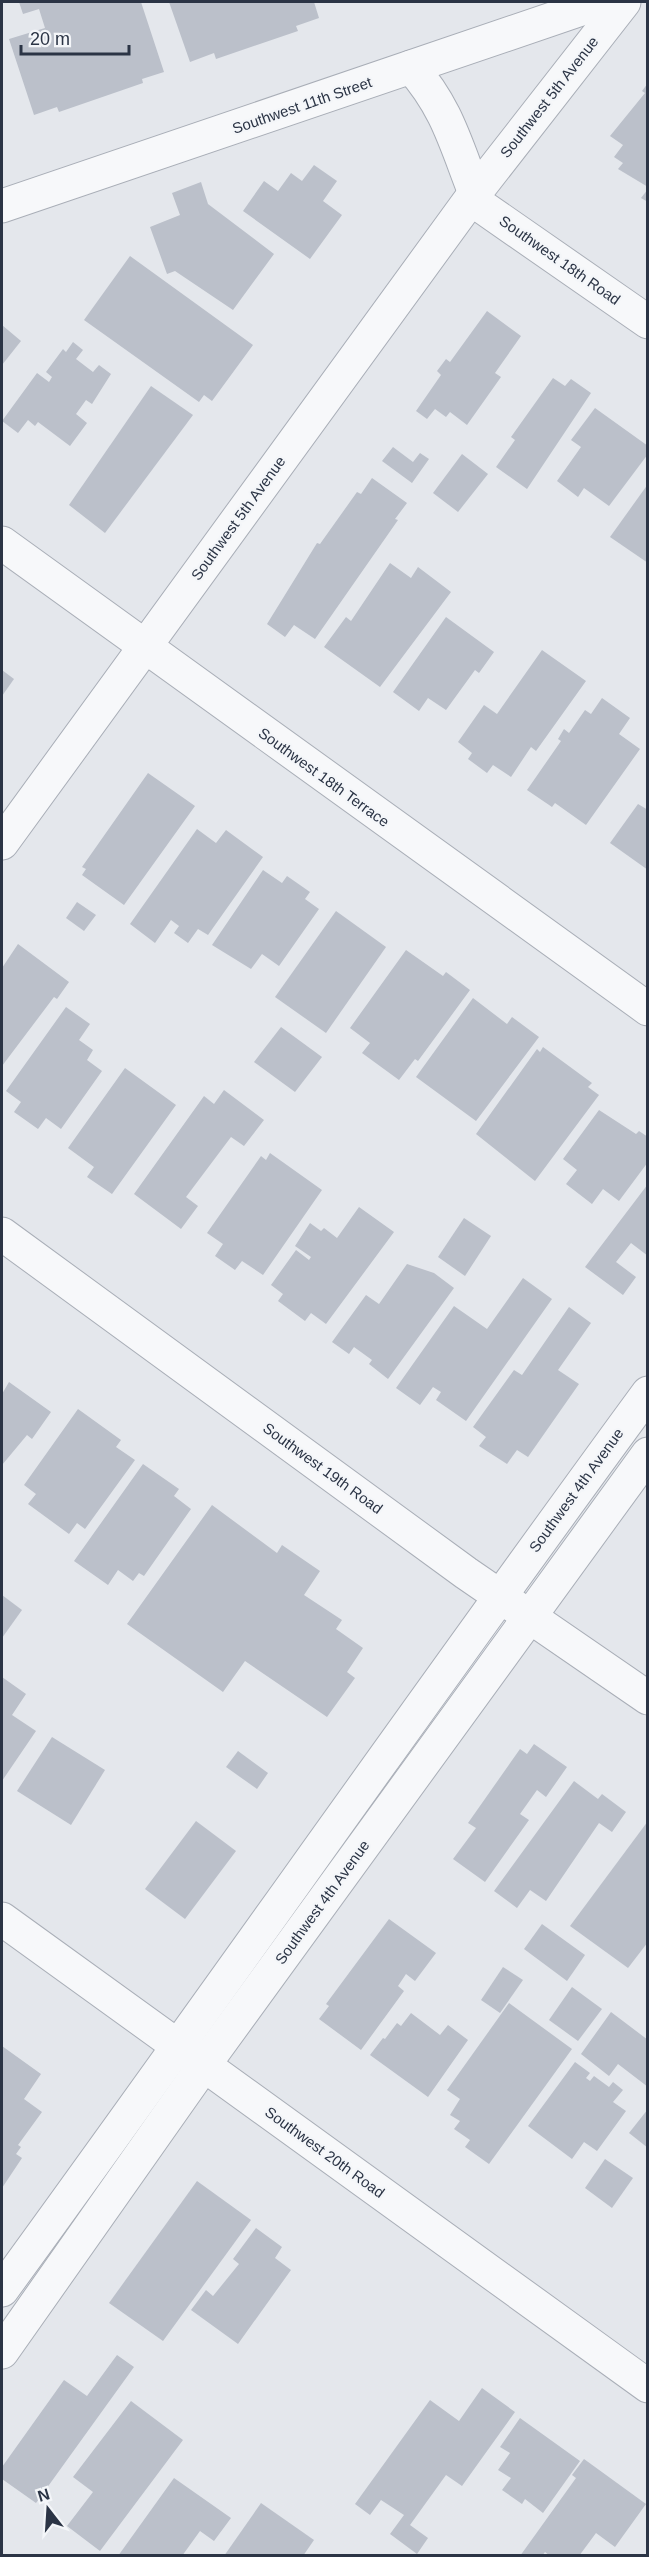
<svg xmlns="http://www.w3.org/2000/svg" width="649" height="2557" viewBox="0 0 649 2557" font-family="Arial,sans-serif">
	<rect width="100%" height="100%" fill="#e4e7ec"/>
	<g fill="#bbc0ca">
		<polygon points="19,2 141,2 164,72 142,79 143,83 59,112 57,107 34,115 9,39 45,28 39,9 23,14"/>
		<polygon points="169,2 314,2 319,18 296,26 298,31 216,59 214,53 190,62"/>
		<polygon points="648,83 648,187 618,169 623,163 614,157 623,145 610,136 645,93 642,91"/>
		<polygon points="314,165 337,181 323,201 342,215 310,259 243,211 264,181 278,191 291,173 302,181"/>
		<polygon points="201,182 208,204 274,254 233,310 175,271 167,274 150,227 180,215 172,193"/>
		<polygon points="648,189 648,202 641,198"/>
		<polygon points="130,256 253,345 212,401 204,395 199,402 84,320"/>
		<polygon points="487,311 521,336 495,373 501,377 467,425 450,412 446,417 435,409 427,419 416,411 441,375 437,371 446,359 450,362"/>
		<polygon points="2,325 21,341 2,365"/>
		<polygon points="73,342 83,350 76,359 93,372 99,365 111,374 92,404 86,400 76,414 87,423 70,446 38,422 35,426 28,420 18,433 2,421 37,373 49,382 52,377 46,372 63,349 66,352"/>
		<polygon points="553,378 565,386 571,379 591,393 527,489 496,467 515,440 511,437"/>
		<polygon points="151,386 193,415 105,533 69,505"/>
		<polygon points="595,408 648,446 648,454 609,506 584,488 578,497 557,481 581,447 571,440"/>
		<polygon points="393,447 413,462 420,453 429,459 412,483 382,461"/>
		<polygon points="462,454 488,474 458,512 433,493"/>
		<polygon points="372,478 407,503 395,519 398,520 315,639 294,625 285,637 267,624 317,543 320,544 357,492 361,494"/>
		<polygon points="648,484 648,563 610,537"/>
		<polygon points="390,563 411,578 418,567 451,592 380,687 324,647 346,617 351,621"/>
		<polygon points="446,617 494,652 479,673 475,670 446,710 428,698 419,711 393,692"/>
		<polygon points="542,650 586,681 536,751 531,747 511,777 493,765 487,773 468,759 472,753 458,742 484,705 497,714"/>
		<polygon points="2,670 14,679 2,696"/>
		<polygon points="602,698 630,718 619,734 640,749 586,825 555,803 552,807 527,790 561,741 558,739 564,729 569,733 585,710 591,714"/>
		<polygon points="148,773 195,806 124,905 82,875 86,869 82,867"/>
		<polygon points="638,804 648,810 648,870 610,843"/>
		<polygon points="197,829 216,843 226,830 263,857 208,935 198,929 188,943 174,933 179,926 171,920 155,943 130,924"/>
		<polygon points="263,870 282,883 287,876 310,892 305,899 319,909 279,966 262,954 251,969 212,945"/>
		<polygon points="77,902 96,915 84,931 66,918"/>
		<polygon points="336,911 386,947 326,1033 275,997"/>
		<polygon points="18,944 69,982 57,999 54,997 2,1066 2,968"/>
		<polygon points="406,950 443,976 446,972 470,990 418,1061 415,1059 399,1080 362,1053 370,1043 350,1028"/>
		<polygon points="473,998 507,1024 512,1017 539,1037 476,1121 416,1077"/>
		<polygon points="66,1007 90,1024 79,1040 93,1050 87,1060 102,1071 61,1129 46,1118 38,1129 14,1112 21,1102 6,1091"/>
		<polygon points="281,1027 322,1057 295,1092 254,1062"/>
		<polygon points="543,1047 592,1083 588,1087 599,1095 535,1181 476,1134 537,1049 540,1052"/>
		<polygon points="125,1068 176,1105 112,1194 87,1177 94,1167 68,1148"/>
		<polygon points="224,1090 264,1120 244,1146 231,1137 186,1197 198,1206 181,1229 134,1194 204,1096 214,1104"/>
		<polygon points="599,1110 636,1134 639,1131 648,1137 648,1162 619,1201 603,1189 592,1204 566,1184 577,1170 563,1159"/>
		<polygon points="270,1153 322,1190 263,1275 242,1261 235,1270 215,1256 223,1244 207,1233 261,1156 266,1160"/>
		<polygon points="648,1184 648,1256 631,1243 616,1262 636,1277 623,1295 585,1267"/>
		<polygon points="359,1207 394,1232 326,1324 311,1313 305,1321 278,1301 283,1294 271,1285 296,1250 309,1260 311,1257 295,1246 310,1223 321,1231 324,1228 337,1238"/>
		<polygon points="464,1218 491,1236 465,1276 438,1257"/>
		<polygon points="407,1264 434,1273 454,1288 388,1379 369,1364 372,1360 354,1347 349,1354 332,1342 366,1295 379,1304"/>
		<polygon points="523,1278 552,1299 466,1421 436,1400 441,1392 433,1387 420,1405 396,1388 454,1306 487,1329"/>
		<polygon points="569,1307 591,1323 558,1370 579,1384 528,1457 517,1450 507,1464 479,1446 486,1437 473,1427 514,1370 522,1375"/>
		<polygon points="9,1382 51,1412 32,1439 27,1435 2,1465 2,1394"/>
		<polygon points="78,1409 121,1440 116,1447 135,1460 85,1529 77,1523 69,1534 28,1504 36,1494 24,1485"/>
		<polygon points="143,1464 179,1489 174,1496 191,1509 144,1576 139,1573 133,1581 118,1570 108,1585 74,1561"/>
		<polygon points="212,1505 277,1553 282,1545 320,1571 304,1595 342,1620 336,1629 363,1648 347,1672 355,1678 327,1717 245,1661 223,1692 127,1624"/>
		<polygon points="2,1595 22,1610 2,1638"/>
		<polygon points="2,1677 26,1694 12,1715 36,1731 2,1781"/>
		<polygon points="52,1737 105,1770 71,1825 17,1791"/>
		<polygon points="534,1744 567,1767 546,1797 537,1790 520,1814 529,1820 485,1882 453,1859 476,1828 468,1823 520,1749 527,1754"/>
		<polygon points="238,1751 268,1773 257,1789 226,1767"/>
		<polygon points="574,1781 598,1799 602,1794 626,1812 612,1832 599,1823 546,1901 530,1890 517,1908 494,1891"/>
		<polygon points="196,1821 236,1851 185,1919 145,1889"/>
		<polygon points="648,1821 648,1942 628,1968 570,1926"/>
		<polygon points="389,1919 436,1953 415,1981 406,1974 398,1986 404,1991 361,2050 319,2019 329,2006 326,2004"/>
		<polygon points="542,1924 585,1955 567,1981 524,1949"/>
		<polygon points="503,1967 523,1980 500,2013 481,2000"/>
		<polygon points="572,1987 602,2009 578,2041 549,2020"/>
		<polygon points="509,2003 572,2049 489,2164 465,2147 470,2140 454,2129 460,2121 450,2115 460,2099 447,2090"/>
		<polygon points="611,2012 648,2040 648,2087 618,2064 609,2076 581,2054"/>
		<polygon points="411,2013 440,2035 448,2025 468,2040 428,2097 370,2055 383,2038 385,2039 397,2023 401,2026"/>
		<polygon points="2,2046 41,2074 24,2099 42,2112 18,2145 21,2147 16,2154 22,2158 2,2188"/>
		<polygon points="575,2062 590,2073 586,2078 590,2081 594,2076 609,2087 613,2082 623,2090 613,2102 626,2111 597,2151 584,2142 572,2159 528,2126"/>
		<polygon points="648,2109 648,2148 629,2133"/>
		<polygon points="605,2159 633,2178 612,2208 585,2188"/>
		<polygon points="197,2181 251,2220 163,2341 109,2303"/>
		<polygon points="256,2228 282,2247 275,2258 291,2270 238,2344 191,2310 206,2290 213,2296 239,2264 233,2259"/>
		<polygon points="117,2355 134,2367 36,2503 2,2479 2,2467 64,2380 87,2396"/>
		<polygon points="482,2388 515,2412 462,2486 446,2475 410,2525 428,2538 417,2554 390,2534 404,2515 381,2500 370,2515 355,2504 430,2400 459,2421"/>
		<polygon points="131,2401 183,2440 100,2551 67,2526 93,2492 73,2477"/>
		<polygon points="520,2418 580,2461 543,2513 525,2499 522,2504 502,2490 511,2478 498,2470 510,2453 500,2447"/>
		<polygon points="584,2459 646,2504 615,2547 596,2533 579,2556 550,2556 545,2552 542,2556 520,2556 576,2478 572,2475"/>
		<polygon points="174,2478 231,2518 214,2541 200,2531 182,2556 118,2556"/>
		<polygon points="261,2503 314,2540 303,2556 224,2556"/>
	</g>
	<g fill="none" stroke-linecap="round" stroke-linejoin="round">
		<defs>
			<g id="minor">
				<path d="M411,67C447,107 456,145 475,193"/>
				<polyline points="471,199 648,322"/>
				<polyline points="2,206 602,2"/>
				<polyline points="2,543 648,1009"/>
				<polyline points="2,843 475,193 624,2"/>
				<polyline points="2,1234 466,1573 648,1698"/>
				<polyline points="2,1919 648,2386"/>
				<path d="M2,2290C219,1992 430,1690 648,1393"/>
				<polyline points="2,2352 204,2065 648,1454"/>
			</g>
		</defs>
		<use href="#minor" stroke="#a9aeb7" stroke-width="35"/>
		<use href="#minor" stroke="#f7f8fa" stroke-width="33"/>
	</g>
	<g text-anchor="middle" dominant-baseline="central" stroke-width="4.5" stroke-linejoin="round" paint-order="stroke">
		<g font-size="15" fill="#2b3445" stroke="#f4f6f9">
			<text transform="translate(549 97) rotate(-52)">Southwest 5th Avenue</text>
			<text transform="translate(302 105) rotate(-19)">Southwest 11th Street</text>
			<text transform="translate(560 260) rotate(35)">Southwest 18th Road</text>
			<text transform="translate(238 518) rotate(-54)">Southwest 5th Avenue</text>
			<text transform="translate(324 777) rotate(36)">Southwest 18th Terrace</text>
			<text transform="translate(323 1468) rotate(36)">Southwest 19th Road</text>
			<text transform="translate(576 1490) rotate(-54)">Southwest 4th Avenue</text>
			<text transform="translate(322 1902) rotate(-54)">Southwest 4th Avenue</text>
			<text transform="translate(325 2152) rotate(36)">Southwest 20th Road</text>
		</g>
	</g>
	<rect width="649" height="2557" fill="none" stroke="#2b3445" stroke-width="6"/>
	<g transform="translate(48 2509) rotate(343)" stroke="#f4f6f9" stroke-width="4.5" paint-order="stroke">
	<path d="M0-4.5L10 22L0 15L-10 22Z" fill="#2b3445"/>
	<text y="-9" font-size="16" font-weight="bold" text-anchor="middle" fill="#2b3445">N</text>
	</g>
	<path d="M21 45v9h108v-9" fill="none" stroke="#2b3445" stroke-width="3"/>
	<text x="30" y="45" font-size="18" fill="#2b3445" stroke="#f4f6f9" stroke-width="4.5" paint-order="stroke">20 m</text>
</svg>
